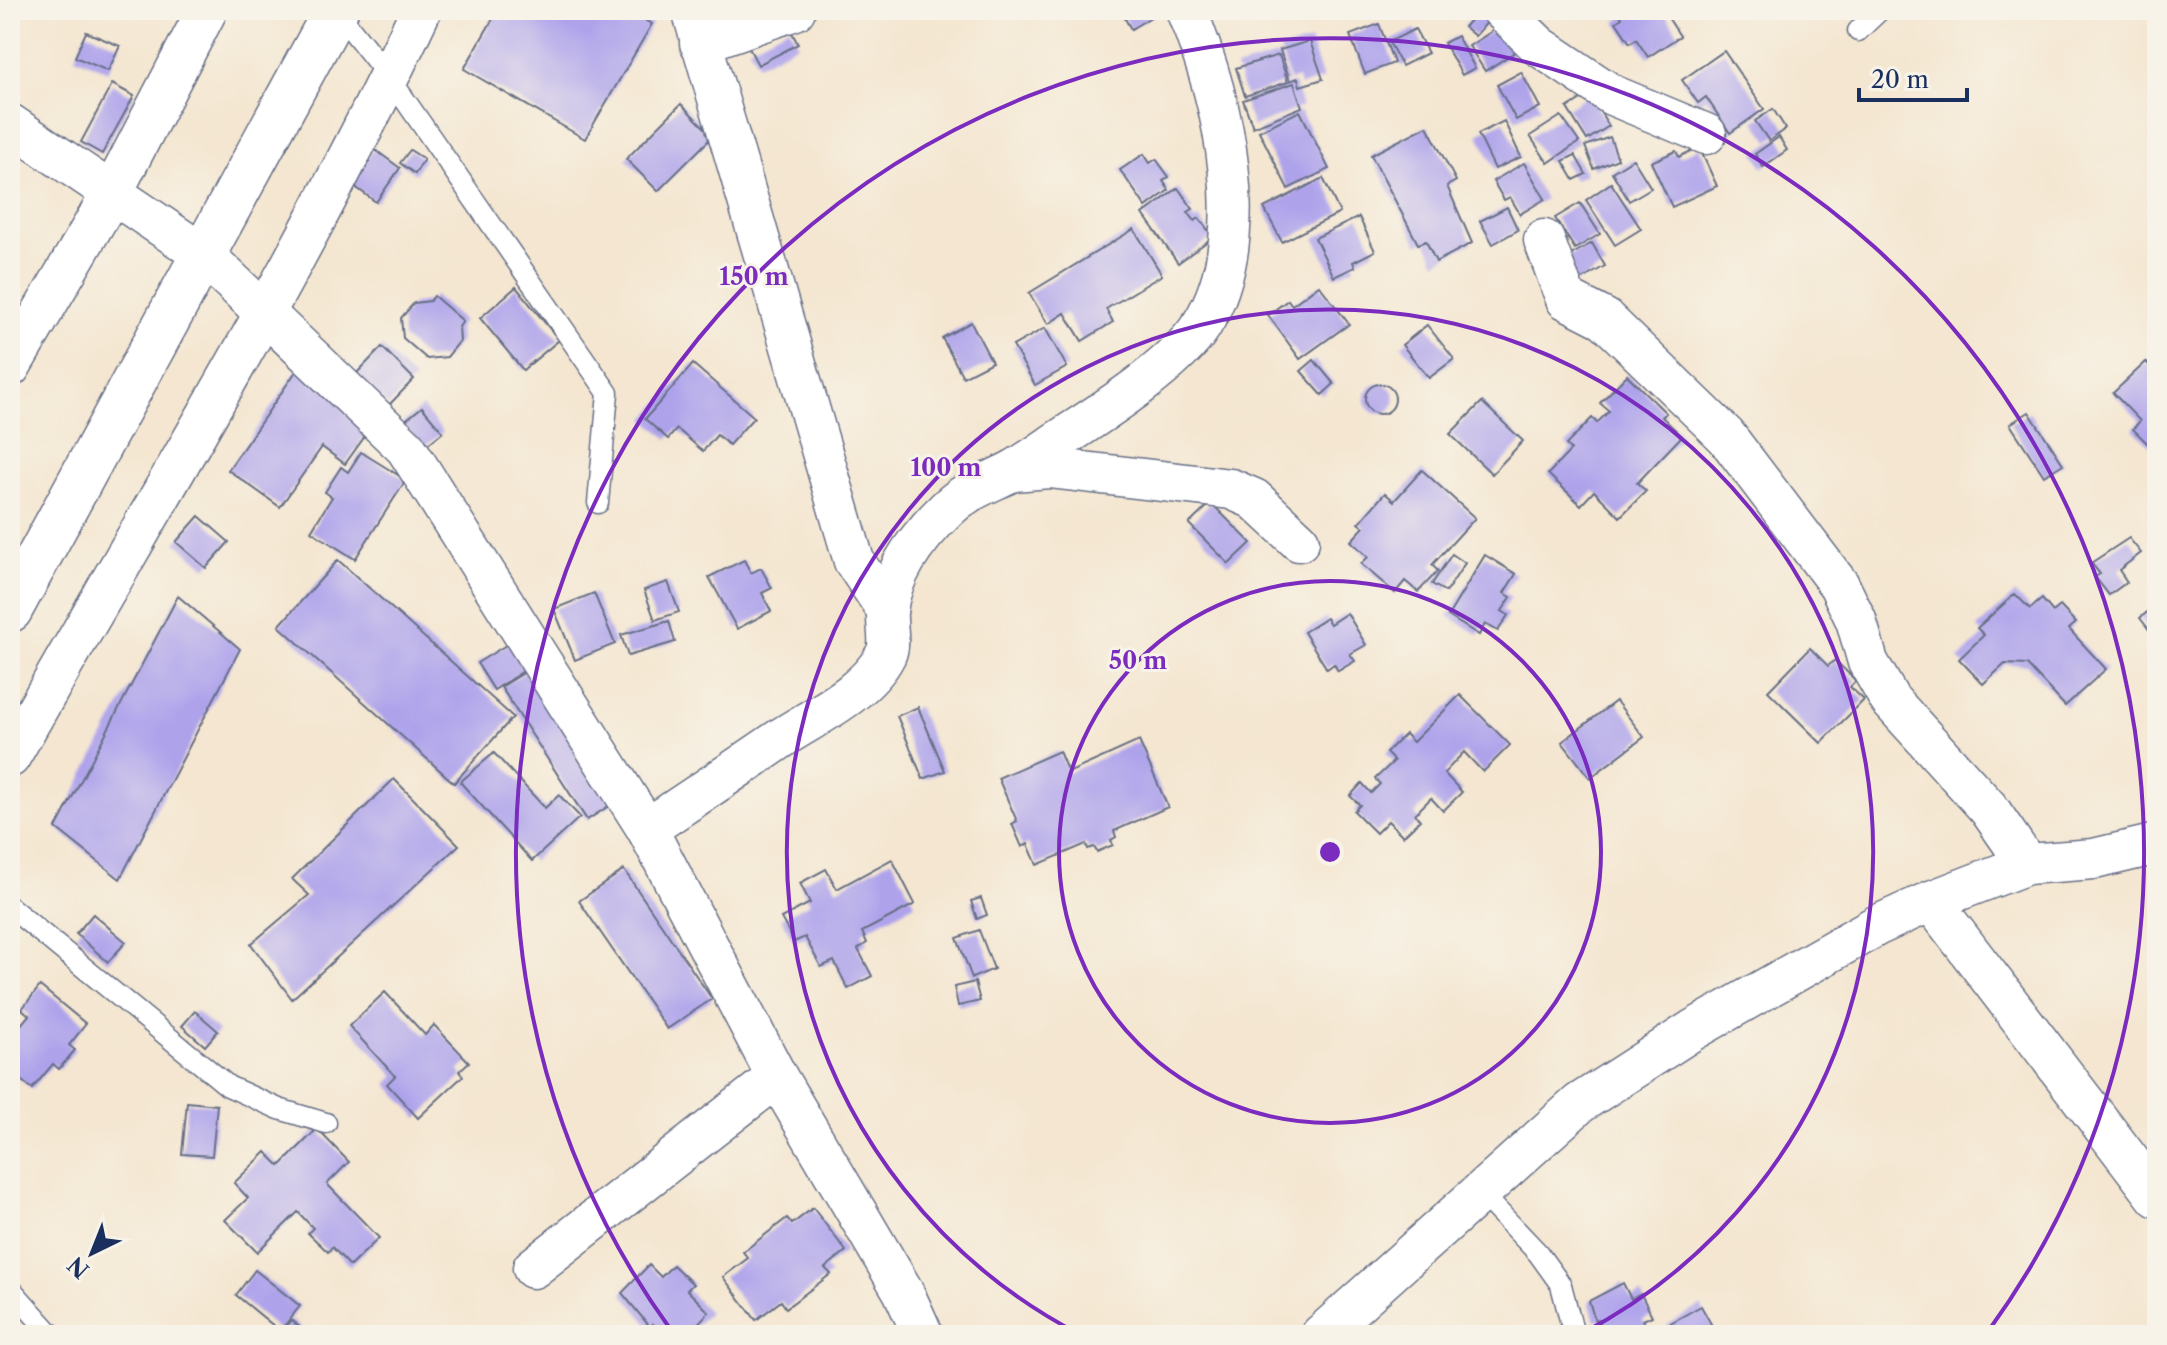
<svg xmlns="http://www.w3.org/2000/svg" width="2167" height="1345" viewBox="0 0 2167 1345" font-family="'Libre Caslon Text',serif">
	<rect width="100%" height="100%" fill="#f7f3e8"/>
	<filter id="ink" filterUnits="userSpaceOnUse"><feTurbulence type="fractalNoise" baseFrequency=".0125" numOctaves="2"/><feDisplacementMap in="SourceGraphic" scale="16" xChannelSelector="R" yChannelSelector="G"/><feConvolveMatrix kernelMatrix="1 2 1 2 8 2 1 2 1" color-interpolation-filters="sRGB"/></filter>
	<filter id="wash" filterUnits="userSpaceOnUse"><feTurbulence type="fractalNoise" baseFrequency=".006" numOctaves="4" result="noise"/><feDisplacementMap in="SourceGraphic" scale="32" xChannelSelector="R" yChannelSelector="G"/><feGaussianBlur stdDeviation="1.8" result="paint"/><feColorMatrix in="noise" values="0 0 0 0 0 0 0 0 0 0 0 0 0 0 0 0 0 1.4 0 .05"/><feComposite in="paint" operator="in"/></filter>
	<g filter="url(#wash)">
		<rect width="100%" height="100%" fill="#f4e6d0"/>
		<g id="blocks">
			<g fill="#aea3eb">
				<polygon points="498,10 647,10 646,21 652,24 585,139 464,69"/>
				<polygon points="1120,10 1151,10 1154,15 1131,29"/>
				<polygon points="1479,10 1490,19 1475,36 1464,27"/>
				<polygon points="1622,10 1663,10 1680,36 1648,57 1636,39 1630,43 1616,22 1622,18 1619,12"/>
				<polygon points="1379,24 1394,63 1365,74 1350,35"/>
				<polygon points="1502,25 1518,50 1485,71 1469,46"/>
				<polygon points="789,27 798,44 758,65 749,48"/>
				<polygon points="1415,29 1428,53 1402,66 1389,42"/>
				<polygon points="86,32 120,46 108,71 75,57"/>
				<polygon points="1457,36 1475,68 1462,75 1444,43"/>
				<polygon points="1310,41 1323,79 1300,86 1298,78 1290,81 1280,50"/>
				<polygon points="1724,51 1764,109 1730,133 1706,97 1698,103 1682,80"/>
				<polygon points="1279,55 1288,82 1245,96 1236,68"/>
				<polygon points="1521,72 1540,107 1516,120 1497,85"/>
				<polygon points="1294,83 1302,107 1253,127 1243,100"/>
				<polygon points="112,84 134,96 102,154 81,142"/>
				<polygon points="1589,94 1609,126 1587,140 1567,108"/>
				<polygon points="681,104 713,136 658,191 626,159"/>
				<polygon points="1773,109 1786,129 1769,141 1755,121"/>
				<polygon points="1300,111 1329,169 1288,189 1259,131"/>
				<polygon points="1561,116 1579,142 1548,163 1530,136"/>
				<polygon points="1504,121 1521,157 1495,169 1478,134"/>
				<polygon points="1427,126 1456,181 1447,186 1472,243 1436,262 1426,241 1418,244 1371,155"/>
				<polygon points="1610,137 1618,159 1594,169 1585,146"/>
				<polygon points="1779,137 1787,150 1763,167 1755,154"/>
				<polygon points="1699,147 1717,186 1672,207 1651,162 1676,151 1679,157"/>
				<polygon points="374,149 400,168 376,202 350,183"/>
				<polygon points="410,150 424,159 415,174 400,163"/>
				<polygon points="1144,154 1150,163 1156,159 1169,177 1163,181 1169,190 1146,207 1120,170"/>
				<polygon points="1575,155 1586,174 1574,180 1563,161"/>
				<polygon points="1633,159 1651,188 1629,201 1612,172"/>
				<polygon points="1524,163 1545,199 1520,214 1510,197 1504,200 1493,181"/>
				<polygon points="1323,178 1340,213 1282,242 1264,208"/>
				<polygon points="1611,183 1641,229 1615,245 1586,200"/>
				<polygon points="1178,188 1193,209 1188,212 1195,221 1199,218 1213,237 1178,263 1143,214"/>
				<polygon points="1580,203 1600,234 1575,249 1555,218"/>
				<polygon points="1507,207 1518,230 1493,244 1480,221"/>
				<polygon points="1359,217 1375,251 1353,262 1355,267 1334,277 1315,238"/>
				<polygon points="1134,229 1162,275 1106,309 1113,322 1082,341 1065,313 1048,324 1029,293"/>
				<polygon points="1592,243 1605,266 1576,283 1562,260"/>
				<polygon points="1319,285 1349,324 1300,359 1268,315 1288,300 1292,305"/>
				<polygon points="516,287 559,340 523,370 480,318"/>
				<polygon points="434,296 463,321 459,327 460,341 447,357 427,359 403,338 401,318 414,303 430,301"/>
				<polygon points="971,322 992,362 963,377 942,338"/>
				<polygon points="1427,325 1454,359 1429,378 1402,345"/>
				<polygon points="1045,328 1067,367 1035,385 1013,346"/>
				<polygon points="382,347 414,379 388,406 355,375"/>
				<polygon points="1314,360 1334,384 1322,395 1301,371"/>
				<polygon points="2146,362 2157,373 2157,453 2133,429 2140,421 2113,393"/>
				<polygon points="693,364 754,417 729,445 717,435 703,451 677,429 668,439 645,419"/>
				<polygon points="299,367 373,425 345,464 322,447 280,507 228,470"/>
				<polygon points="1627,375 1666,413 1662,417 1682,436 1637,483 1646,491 1620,517 1594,491 1581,505 1548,474 1571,450 1566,445 1592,418 1597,423 1609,411 1600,403"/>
				<circle cx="1380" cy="399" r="15"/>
				<polygon points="1482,402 1523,441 1492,474 1450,434"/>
				<polygon points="422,407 443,432 423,448 402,423"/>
				<polygon points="2029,412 2063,464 2044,476 2010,424"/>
				<polygon points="361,452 406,480 355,559 311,531 332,497 325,492 341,467 348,472"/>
				<polygon points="1422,470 1475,518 1432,565 1438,571 1418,592 1405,581 1395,593 1361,564 1368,557 1351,541 1364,527 1359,523 1385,493 1394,501"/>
				<polygon points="1211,503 1251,543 1229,564 1189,524"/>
				<polygon points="199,516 229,542 206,568 176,542"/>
				<polygon points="2129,538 2141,553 2119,570 2127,582 2109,595 2095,577 2100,574 2091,563"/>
				<polygon points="1452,554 1465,563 1446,592 1432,584"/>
				<polygon points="1485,555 1516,574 1504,593 1511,597 1502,611 1508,615 1498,631 1485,624 1479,635 1448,616"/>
				<polygon points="338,560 513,717 454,783 279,626"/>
				<polygon points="744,560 751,573 761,568 772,588 762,593 771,611 737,629 709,577"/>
				<polygon points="668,582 679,612 655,620 644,590"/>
				<polygon points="594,593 615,644 575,660 554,609"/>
				<polygon points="2015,594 2030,609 2042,599 2053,612 2060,606 2076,623 2069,629 2106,669 2065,706 2027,665 2005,664 1983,684 1959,659 1984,635 1977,628"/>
				<polygon points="178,596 240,649 120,879 56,828"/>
				<polygon points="2150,610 2157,618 2157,640 2140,618"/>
				<polygon points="1347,613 1366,645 1350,654 1355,661 1338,671 1334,664 1327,669 1304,632 1326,618 1330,624"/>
				<polygon points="669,621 675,642 628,656 621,635"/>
				<polygon points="511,642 528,668 494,690 477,663"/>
				<polygon points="1810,648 1828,666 1835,660 1856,681 1850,687 1864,700 1821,743 1768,691"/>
				<polygon points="530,669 615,802 587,820 501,687"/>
				<polygon points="1460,695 1510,745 1483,772 1464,752 1444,773 1462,792 1443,811 1431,798 1415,814 1420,820 1403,836 1388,821 1376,833 1354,811 1360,805 1350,796 1362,783 1371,793 1380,784 1375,779 1394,761 1386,753 1405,734 1413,742"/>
				<polygon points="1616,701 1644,737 1590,778 1562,742"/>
				<polygon points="918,707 945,771 923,779 897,716"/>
				<polygon points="1139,741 1168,807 1114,831 1116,837 1111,840 1113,845 1097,852 1094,847 1088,849 1086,844 1037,865 1028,844 1022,847 1012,824 1017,821 998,778 1059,751 1068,773"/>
				<polygon points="494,753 545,808 559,795 580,817 532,861 460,782"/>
				<polygon points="394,779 459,845 292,999 251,944 309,895 292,879"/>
				<polygon points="892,859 915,904 862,932 867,943 858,949 872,976 848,989 834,961 821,967 805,937 794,942 781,918 810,903 800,883 826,869 837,889"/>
				<polygon points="624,870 712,999 667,1029 579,901"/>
				<polygon points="981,898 987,915 977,919 971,901"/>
				<polygon points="93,914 126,942 108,962 76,934"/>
				<polygon points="979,930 994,969 972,978 957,938"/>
				<polygon points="975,982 980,1001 958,1006 954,987"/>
				<polygon points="40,986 86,1024 69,1045 75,1050 59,1069 53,1064 32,1089 10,1071 10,1038 29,1015 22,1009"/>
				<polygon points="385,992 425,1035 434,1025 469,1062 459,1071 463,1076 418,1118 387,1084 395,1076 349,1026"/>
				<polygon points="195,1011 218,1031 205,1046 182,1026"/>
				<polygon points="187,1102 217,1105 212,1156 182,1154"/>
				<polygon points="317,1129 349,1162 327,1184 379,1238 350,1266 332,1247 328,1252 308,1233 313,1228 298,1212 257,1252 225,1220 248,1198 234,1183 266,1152 280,1166"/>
				<polygon points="813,1208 846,1251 825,1268 831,1274 786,1308 781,1301 756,1320 723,1277 748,1258 743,1252 787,1218 792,1224"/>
				<polygon points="649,1265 661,1277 673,1265 693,1284 687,1290 709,1312 687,1335 664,1335 653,1324 650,1327 622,1293"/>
				<polygon points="255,1270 300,1306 280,1331 236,1295"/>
				<polygon points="1623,1283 1631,1299 1641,1294 1652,1316 1643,1320 1652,1335 1607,1335 1598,1319 1595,1321 1589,1301"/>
				<polygon points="1701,1306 1717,1335 1662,1335 1671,1330 1667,1325"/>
				<polygon points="291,1320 306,1332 304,1335 281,1333"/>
			</g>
		</g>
	</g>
	<g filter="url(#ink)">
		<use href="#blocks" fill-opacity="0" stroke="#676f86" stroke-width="2"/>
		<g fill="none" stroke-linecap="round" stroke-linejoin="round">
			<defs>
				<g id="lane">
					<polyline points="336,10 389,77 608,393 598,503"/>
					<polyline points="1858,31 1880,10"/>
					<polyline points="10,907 228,1086 279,1109 326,1123"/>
					<polyline points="1480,1192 1538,1253 1561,1285 1574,1335"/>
					<polyline points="10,1288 52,1335"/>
				</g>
				<g id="street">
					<polyline points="692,10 854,561 887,610"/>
					<polyline points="1502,10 1539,46 1612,95 1706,134"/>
					<polyline points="700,43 795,10"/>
					<polyline points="10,124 204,255 406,448 647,829 777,1077 903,1291 923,1335"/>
					<polyline points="1544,240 1566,299 1605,319 1726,436 1839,585 1856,620 1868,662 1890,700 1989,809 2027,864"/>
					<polyline points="10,367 111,195 207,10"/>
					<polyline points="1013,471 1049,468 1231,489 1254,499 1299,541"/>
					<path d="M10,757C150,510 300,268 421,10"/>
					<path d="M647,829C693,798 738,768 783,737C817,715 867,692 886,654C891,643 886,624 887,612C891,572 919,536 947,509C967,489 990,483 1014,470C1028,462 1042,452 1055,443C1096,416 1175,367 1201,326C1257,238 1223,98 1186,10"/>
					<polyline points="1931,901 2157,1197"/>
					<polyline points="533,1268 777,1077"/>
					<polyline points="1321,1335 1580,1103 1693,1030 1876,926 1931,901 2027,864 2094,859 2157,844"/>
				</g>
				<polyline id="highway" points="10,610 336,10"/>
			</defs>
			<use href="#lane" stroke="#676f86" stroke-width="23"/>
			<use href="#street" stroke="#676f86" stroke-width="43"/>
			<use href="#highway" stroke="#676f86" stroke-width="47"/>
			<use href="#lane" stroke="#fff" stroke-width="20"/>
			<use href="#street" stroke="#fff" stroke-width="40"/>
			<use href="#highway" stroke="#fff" stroke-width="44"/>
		</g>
	</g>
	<g fill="none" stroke="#7b2cbf" stroke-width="4">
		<circle cx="1330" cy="852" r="271"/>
		<path d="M1079 1334A543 543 0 1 1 1581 1334"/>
		<path d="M671 1330A814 814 0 1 1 1989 1330"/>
	</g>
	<circle cx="1330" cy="852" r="12" fill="#7b2cbf" stroke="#f7f3e8" stroke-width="4"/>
	<g font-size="24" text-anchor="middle" font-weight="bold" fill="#7b2cbf" stroke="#f7f3e8" stroke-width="6" stroke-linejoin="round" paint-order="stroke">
		<text x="754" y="285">150 m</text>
		<text x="946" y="476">100 m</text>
		<text x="1138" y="669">50 m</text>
	</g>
	<rect width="2167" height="1345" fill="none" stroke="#f7f3e8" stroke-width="40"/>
	<g transform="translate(92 1253) rotate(223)" stroke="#f7f3e8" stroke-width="6" paint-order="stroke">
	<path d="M0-6L14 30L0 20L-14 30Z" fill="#1b2f5e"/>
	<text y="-12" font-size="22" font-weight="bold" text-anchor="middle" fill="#1b2f5e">N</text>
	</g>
	<path d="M1859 88v12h108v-12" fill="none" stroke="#1b2f5e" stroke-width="4"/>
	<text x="1871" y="88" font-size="24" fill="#1b2f5e" stroke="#f7f3e8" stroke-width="6" paint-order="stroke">20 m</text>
</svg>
